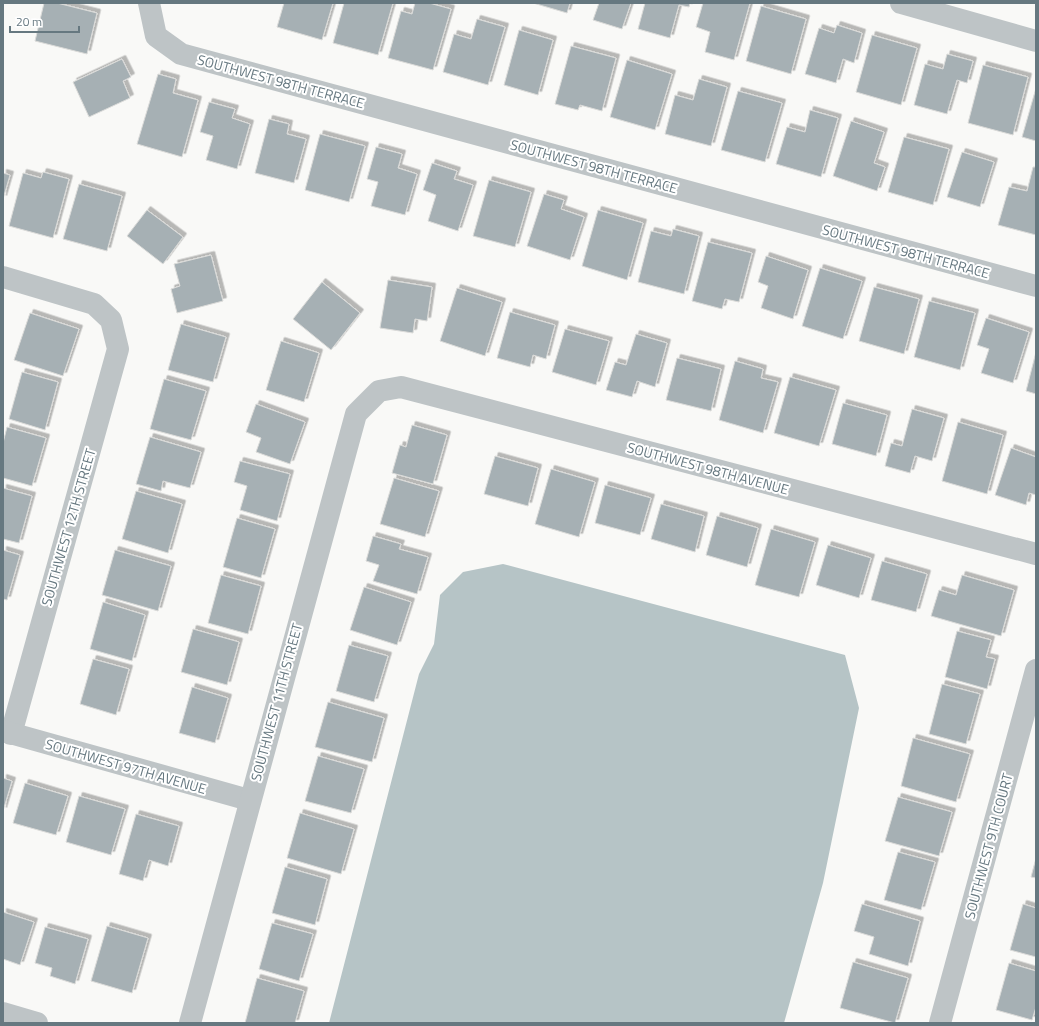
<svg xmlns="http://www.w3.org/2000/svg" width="1039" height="1026" viewBox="0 0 1039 1026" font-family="'Titillium Web',sans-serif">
	<defs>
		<filter id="shadow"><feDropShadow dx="3.5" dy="-3.5" stdDeviation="0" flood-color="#0004"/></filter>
	</defs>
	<rect width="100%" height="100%" fill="#f9f9f7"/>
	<polygon fill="#b6c4c6" points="503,564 845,655 859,708 823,883 784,1023 329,1023 419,674 434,644 440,595 463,572"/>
	<g fill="#a6b0b4" stroke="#dbdbd9" filter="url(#shadow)">
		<polygon points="44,3 57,3 97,13 87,54 35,41"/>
		<polygon points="284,3 333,3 322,40 277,27"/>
		<polygon points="344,3 393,3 378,55 333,43"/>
		<polygon points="415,3 429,3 451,9 433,70 388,58 401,11 412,14"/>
		<polygon points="533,3 570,3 567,13"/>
		<polygon points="599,3 631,3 622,29 593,20"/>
		<polygon points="645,3 690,3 689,7 679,5 670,38 638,29"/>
		<polygon points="703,3 750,3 734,60 705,52 710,32 696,27"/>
		<polygon points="761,6 806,19 791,74 746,61"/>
		<polygon points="477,19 505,27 488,85 443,72 454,34 471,39"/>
		<polygon points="837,25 862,33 854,63 843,59 836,83 805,74 819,28 834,33"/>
		<polygon points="519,30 553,40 538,95 504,85"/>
		<polygon points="872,35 917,48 901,105 856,92"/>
		<polygon points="571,46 616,58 602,111 580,105 578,110 555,104"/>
		<polygon points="947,54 973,61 967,83 957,80 947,114 914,105 925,64 943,69"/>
		<polygon points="122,59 131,77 123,81 130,98 89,117 73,82"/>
		<polygon points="627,60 672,74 655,130 610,117"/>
		<polygon points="983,65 1028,77 1013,135 968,123"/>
		<polygon points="158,74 176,79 173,93 198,100 182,157 137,144"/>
		<polygon points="699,79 727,87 711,146 665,134 675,95 693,100"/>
		<polygon points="1036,88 1036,141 1022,137"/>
		<polygon points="738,91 782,103 765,162 721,150"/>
		<polygon points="209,102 235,109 232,118 250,124 237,169 206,160 213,136 200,132"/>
		<polygon points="810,110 838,118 821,177 776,164 787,127 805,132"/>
		<polygon points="269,119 289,124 287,134 306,139 294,183 255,173"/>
		<polygon points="851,121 884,132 874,163 885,167 877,191 833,176"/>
		<polygon points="320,134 365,146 349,202 305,190"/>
		<polygon points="904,137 949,149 933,205 888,192"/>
		<polygon points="376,147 402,154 398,168 417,174 405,215 371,206 378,182 367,179"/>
		<polygon points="962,152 994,162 980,207 947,197"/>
		<polygon points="432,163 457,171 454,179 473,185 458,231 428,221 436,195 423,190"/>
		<polygon points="1033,167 1036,167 1036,235 998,225 1009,187 1027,191"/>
		<polygon points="43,172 69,179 53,238 9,226 23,173 41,178"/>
		<polygon points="3,173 10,175 3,199"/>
		<polygon points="489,180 531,192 515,247 473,236"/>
		<polygon points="79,184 122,196 107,251 63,239"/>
		<polygon points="544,194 564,200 561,209 584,217 570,260 527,246"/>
		<polygon points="147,210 183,237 163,264 127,236"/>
		<polygon points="598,210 643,223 627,280 582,266"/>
		<polygon points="673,229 699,236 684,294 638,282 651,231 671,236"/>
		<polygon points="708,242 752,253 739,302 725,299 722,309 692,301"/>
		<polygon points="211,255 223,301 177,313 171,289 180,286 174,264"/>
		<polygon points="766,256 808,270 793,319 761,308 768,286 758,282"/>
		<polygon points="820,268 862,281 843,339 802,326"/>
		<polygon points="388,280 432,287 427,321 415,319 413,333 380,328"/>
		<polygon points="322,282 360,313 331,350 293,319"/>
		<polygon points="874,287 919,299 904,354 859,341"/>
		<polygon points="457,288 502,302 485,356 440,341"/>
		<polygon points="929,301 975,313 960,370 914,357"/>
		<polygon points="510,312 555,325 546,359 533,355 530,367 497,358"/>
		<polygon points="30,313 79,329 63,376 14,360"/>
		<polygon points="986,318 1029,332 1013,383 981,373 989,349 977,345"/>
		<polygon points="181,324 226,337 213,382 168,370"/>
		<polygon points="565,329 609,341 596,385 552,372"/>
		<polygon points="636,334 667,343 655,387 637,381 632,397 606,390 615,362 626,365"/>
		<polygon points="281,341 319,353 304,402 266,390"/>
		<polygon points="1036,352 1036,394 1026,391"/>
		<polygon points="677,358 721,369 711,411 666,400"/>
		<polygon points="735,361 763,369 761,378 778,382 763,433 719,420"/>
		<polygon points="22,372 58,382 45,430 9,419"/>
		<polygon points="790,377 836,390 819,446 774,433"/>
		<polygon points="164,379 206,391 191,440 150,429"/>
		<polygon points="843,403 887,415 876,456 832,444"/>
		<polygon points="256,404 305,422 290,464 256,452 261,438 246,432"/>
		<polygon points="912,409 944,418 932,461 915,456 910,473 885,466 891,443 902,446"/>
		<polygon points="958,422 1003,435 987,494 942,481"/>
		<polygon points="412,425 447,435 433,484 392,473 400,445 406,447"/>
		<polygon points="7,427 46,438 32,486 3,478 3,443"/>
		<polygon points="150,437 201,452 190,488 163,481 161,491 136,484"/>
		<polygon points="1011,448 1036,457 1036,495 1029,493 1026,505 995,495"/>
		<polygon points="495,456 538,468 528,506 484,494"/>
		<polygon points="240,461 290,474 277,521 240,510 247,486 234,482"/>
		<polygon points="551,469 595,482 579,537 535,524"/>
		<polygon points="394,478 439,491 425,537 380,524"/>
		<polygon points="605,485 651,498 640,535 595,523"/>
		<polygon points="3,488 32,496 19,543 3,539"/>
		<polygon points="136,491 182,504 168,553 122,539"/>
		<polygon points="661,504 704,516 695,552 651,539"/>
		<polygon points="717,516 758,528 747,567 706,555"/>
		<polygon points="237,518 275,529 261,578 223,567"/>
		<polygon points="771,529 815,542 799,597 755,585"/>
		<polygon points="373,536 401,544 399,549 428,557 417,594 373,581 379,565 366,561"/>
		<polygon points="828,545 871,558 859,598 816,585"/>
		<polygon points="3,550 20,555 7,600 3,599"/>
		<polygon points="115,550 171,566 158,611 102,595"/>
		<polygon points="882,561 927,574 916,612 871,600"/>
		<polygon points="221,575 261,586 248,634 208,623"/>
		<polygon points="962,575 1014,590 1001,636 931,616 939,590 956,595"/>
		<polygon points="364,587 411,602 397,645 350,630"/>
		<polygon points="103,602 145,615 132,661 90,649"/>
		<polygon points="193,629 239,642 227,685 181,672"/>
		<polygon points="957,631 991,640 986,657 995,659 987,689 945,677"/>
		<polygon points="349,645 388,656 374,702 336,691"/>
		<polygon points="93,659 129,669 116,715 80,704"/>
		<polygon points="942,684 980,694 966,744 929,734"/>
		<polygon points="192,687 228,698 215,743 179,733"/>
		<polygon points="328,702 384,718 372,762 315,747"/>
		<polygon points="913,738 970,754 956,802 901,786"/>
		<polygon points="318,756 364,769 351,813 305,801"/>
		<polygon points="3,778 12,781 3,811"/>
		<polygon points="25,783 68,796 56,835 13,823"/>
		<polygon points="79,796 125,809 111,855 66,842"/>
		<polygon points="898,797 952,812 939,856 885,841"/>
		<polygon points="300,813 354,829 341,874 287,858"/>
		<polygon points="136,814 179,826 168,866 149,860 143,881 119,874"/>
		<polygon points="898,852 935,862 921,910 884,900"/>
		<polygon points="1036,858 1036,878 1031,877"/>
		<polygon points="285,867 327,879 315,925 272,913"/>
		<polygon points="862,904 920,921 908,966 869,954 874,937 854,931"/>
		<polygon points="1023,904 1036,908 1036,957 1010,950"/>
		<polygon points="3,912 34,922 20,965 3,959"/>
		<polygon points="272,923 313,934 299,981 259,969"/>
		<polygon points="107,926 148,938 132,993 91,981"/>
		<polygon points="45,927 88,939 75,984 50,976 52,968 35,963"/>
		<polygon points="853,962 908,978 895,1023 840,1008"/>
		<polygon points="1009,963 1036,971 1036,1007 1032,1020 996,1010"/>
		<polygon points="257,978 304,991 295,1023 245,1023"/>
	</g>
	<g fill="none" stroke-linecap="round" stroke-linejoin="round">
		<g stroke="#bec4c6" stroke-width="22">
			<polyline points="149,3 156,36 181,54 1036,286"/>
			<polyline points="901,3 1036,41"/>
			<polyline points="3,277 94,304 111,320 118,349 11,734"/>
			<polyline points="3,731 249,800"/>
			<polyline points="3,1013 37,1023"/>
			<polyline points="190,1023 356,414 379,391 401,387 1036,554"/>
			<polyline points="940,1023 1036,670"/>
		</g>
	</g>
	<g text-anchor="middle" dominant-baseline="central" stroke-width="4" stroke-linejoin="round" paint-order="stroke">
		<g font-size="14" fill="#667880" stroke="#fff">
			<text transform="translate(281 81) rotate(15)">SOUTHWEST 98TH TERRACE</text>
			<text transform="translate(594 166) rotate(15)">SOUTHWEST 98TH TERRACE</text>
			<text transform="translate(906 251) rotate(15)">SOUTHWEST 98TH TERRACE</text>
			<text transform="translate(708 468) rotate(15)">SOUTHWEST 98TH AVENUE</text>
			<text transform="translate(68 527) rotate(-74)">SOUTHWEST 12TH STREET</text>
			<text transform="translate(276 702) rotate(-75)">SOUTHWEST 11TH STREET</text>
			<text transform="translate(126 766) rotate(16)">SOUTHWEST 97TH AVENUE</text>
			<text transform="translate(988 846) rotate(-75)">SOUTHWEST 9TH COURT</text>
		</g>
	</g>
	<rect width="1039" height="1026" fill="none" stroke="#667880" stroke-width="8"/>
	<path d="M10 26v6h69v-6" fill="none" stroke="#667880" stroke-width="2"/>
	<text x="16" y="26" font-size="12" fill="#667880" stroke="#ffffff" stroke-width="3" paint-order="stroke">20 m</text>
</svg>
